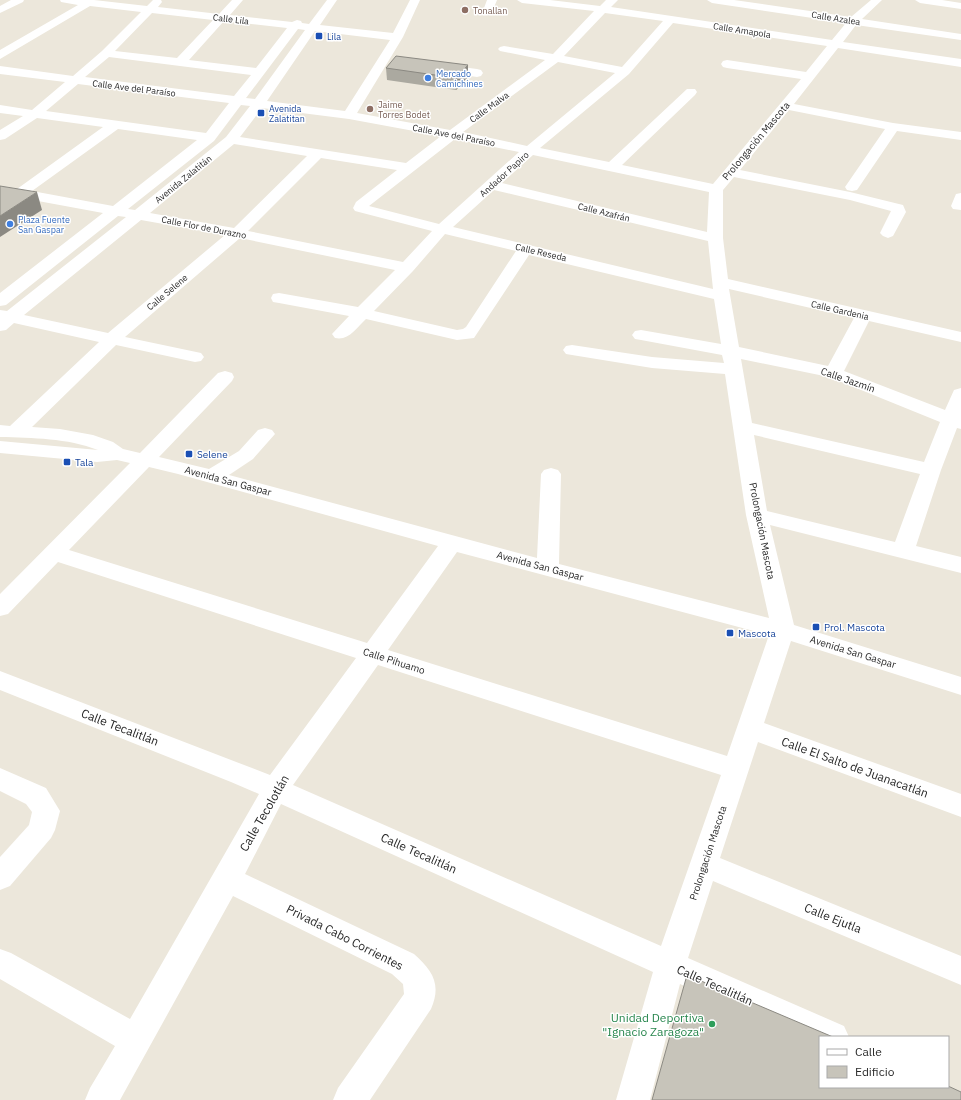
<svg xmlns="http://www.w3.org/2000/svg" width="961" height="1100" viewBox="0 0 961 1100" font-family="'IBM Plex Sans',sans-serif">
	<rect width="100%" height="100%" fill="#ece7db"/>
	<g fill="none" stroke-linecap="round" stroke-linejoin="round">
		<g fill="#fff" fill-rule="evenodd">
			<polygon points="11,0 24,0 23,2 0,13 0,6"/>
			<path d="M60,0H94L147,6L153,0H161L162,2L158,7L219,14L232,0H243L230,15L292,22L297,20L301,21L302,23L309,24L327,0H337L320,25L393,33L410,0H420L403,37L357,113L450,130L545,60L500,51L498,49L500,47L504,46L553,54L594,11L522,3L517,0H550L600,6L606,0H618L611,7L832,40L846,23L712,3L707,0H734L851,17L871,0H882L862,19L961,34V40L856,25L843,42L961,59V67L838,48L794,104L893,123L961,132V140L897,131L857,190L852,191L847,190L845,187L885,129L789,110L740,170L850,192L903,205L906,212L893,236L888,238L883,236L880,233L891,211L850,200L734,177L723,190V238L728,279L961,332V342L869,321L844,371L945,410L954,390L961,388V429L957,428L941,470L916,546L961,557V573L770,525L794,625L961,677V695L791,641L764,723L961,794V817L758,742L720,858L961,956V985L713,881L688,958L844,1026L849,1037H820V1047L680,984L650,1100H616L653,972L281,804L245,874L414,954C432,970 442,984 431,1009L370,1100H333L338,1088L404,994L403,984L392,974L233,896L120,1100H85L90,1088L115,1046L0,979V949L11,953L130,1019L259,794L231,782L0,690V671L270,775L356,658L58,562L8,614L0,616V594L130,463L117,460L97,462L0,453V441L98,450C67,438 33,438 0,437V425L10,426L99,342L14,323L6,330L0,331V310L7,311L126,217L118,216L6,305L0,306V293L103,213L0,194V186L17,189L103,127L37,118L5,139L0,140V130L23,116L0,113V105L32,110L65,82L0,74V66L73,76L102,51L141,12L90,6L0,59V50L78,5L61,2ZM152,13L213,20L177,58L115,51ZM605,13L663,21L622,67L564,56ZM224,21L287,28L256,68L189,60ZM673,23L827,46L806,72L727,60L723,61L721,64L723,67L727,68L801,79L713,184L622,165L695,95L697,92L695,89H687L609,162L540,148L629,74ZM298,29L305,30L255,99L246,98ZM315,31L390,40L345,111L267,101ZM109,57L251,75L234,96L85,77ZM558,62L615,73L527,146L463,132ZM78,84L229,103L206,133L46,111ZM241,105L250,106L226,137L135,210L128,209L214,141ZM262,108L349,119L441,136L406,163L240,137ZM118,129L197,140L113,206L32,191ZM455,139L519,152L439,224L369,206ZM234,144L307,156L234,228L150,213ZM533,155L709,192L707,232L502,183ZM321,158L397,170L356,202L353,208L355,211L432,231L403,262L248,231ZM494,190L708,241L713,289L453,227ZM141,220L225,235L108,333L24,315ZM445,234L516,251L466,327L463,329L457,330L374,311L413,271ZM240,238L395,270L358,307L279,293L273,294L271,298L273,302L279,303L349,316L332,334L335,338C349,341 356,328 366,319L457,340L474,338L529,255L714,299L721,344L641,330L635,331L632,335L635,339L641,340L722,355L724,363L652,357L572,345L566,346L563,350L566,354L572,355L652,368L725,374L746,515L769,618L559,564L561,474L558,470L551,468L544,470L541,474L537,558L229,475L253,459L275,434L272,430L265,428L258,430L239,451L209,469L159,457L232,381L234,377L232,373L225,371L218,373L140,453L123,449L113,442L93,435L60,429L32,427L116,345L195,362L201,361L204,357L201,353L125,337ZM729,289L854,318L828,366L739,347ZM741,359L829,377L940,422L924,462L752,423ZM754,435L920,474L895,542L767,511ZM149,467L178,474L438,546L367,643L69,550ZM457,552L769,635L727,756L388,650ZM378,665L721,775L661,946L293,785Z"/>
			<polygon points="487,0 497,0 493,10 489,11 484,8"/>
			<polygon points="915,0 942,0 961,3 961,9 920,3"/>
			<polygon points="439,64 477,69 481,70 483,73 481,76 477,77 435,71 433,68 435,65"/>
			<polygon points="961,193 961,210 953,209 951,206 956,194"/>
			<polygon points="0,768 46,788 60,811 55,830 51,838 10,886 0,890 0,857 29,825 32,812 26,804 0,791"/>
		</g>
	</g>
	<polygon fill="#aba9a0" points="468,65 468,77 456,90 387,80 386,68"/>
	<g fill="#8b8982">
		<polygon points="468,65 468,77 456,90 456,78"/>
		<polygon points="37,192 42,210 0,237 0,216"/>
	</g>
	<g fill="#c7c4ba" stroke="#8b8982">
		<polygon points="396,56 468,65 456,78 386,68"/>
		<polygon points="0,186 37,192 0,216"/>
		<polygon points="687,975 833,1037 820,1037 820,1087 948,1087 948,1086 961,1092 961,1100 652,1100"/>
	</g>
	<g fill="#8d6e63" stroke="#fff" stroke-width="1.5">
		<circle cx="465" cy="10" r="4"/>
		<circle cx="370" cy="109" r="4"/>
	</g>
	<g fill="#1a4fb4" stroke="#fff" stroke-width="1.5">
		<rect x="315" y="32" width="8" height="8" rx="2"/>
		<rect x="257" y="109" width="8" height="8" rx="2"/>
		<rect x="185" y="450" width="8" height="8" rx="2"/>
		<rect x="63" y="458" width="8" height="8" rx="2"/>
		<rect x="812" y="623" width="8" height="8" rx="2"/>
		<rect x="726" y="629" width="8" height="8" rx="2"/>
	</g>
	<g fill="#3f7fe0" stroke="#fff" stroke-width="1.5">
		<circle cx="428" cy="78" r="4"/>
		<circle cx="10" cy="224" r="4"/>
	</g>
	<circle fill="#2e9e5b" stroke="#fff" stroke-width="1.5" cx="712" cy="1024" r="4"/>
	<g text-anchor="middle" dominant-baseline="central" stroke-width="3" stroke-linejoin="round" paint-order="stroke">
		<g font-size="9" fill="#785e54" stroke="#fff" text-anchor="start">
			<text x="473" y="10">Tonallan</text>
			<text x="378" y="104">Jaime<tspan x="378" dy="10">Torres Bodet</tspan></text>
		</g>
		<g font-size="9" fill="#292929" stroke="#fff">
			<text transform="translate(836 18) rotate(9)">Calle Azalea</text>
			<text transform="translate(231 19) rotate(7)">Calle Lila</text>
			<text transform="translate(742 30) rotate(9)">Calle Amapola</text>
			<text transform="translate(134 88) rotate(7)">Calle Ave del Paraíso</text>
			<text transform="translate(489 107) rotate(-36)">Calle Malva</text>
			<text transform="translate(454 135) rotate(11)">Calle Ave del Paraíso</text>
			<text transform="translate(504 174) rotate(-42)">Andador Papiro</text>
			<text transform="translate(183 179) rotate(-39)">Avenida Zalatitán</text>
			<text transform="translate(604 212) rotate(14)">Calle Azafrán</text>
			<text transform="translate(204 227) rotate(11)">Calle Flor de Durazno</text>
			<text transform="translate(541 252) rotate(13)">Calle Reseda</text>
			<text transform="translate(167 292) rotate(-40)">Calle Selene</text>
			<text transform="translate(840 310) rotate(13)">Calle Gardenia</text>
		</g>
		<g font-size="9" fill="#164399" stroke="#fff" text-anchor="start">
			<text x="327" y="36">Lila</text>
			<text x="269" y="108">Avenida<tspan x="269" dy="10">Zalatitan</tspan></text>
		</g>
		<g font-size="9" fill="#366cbe" stroke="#fff" text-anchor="start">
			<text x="436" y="73">Mercado<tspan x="436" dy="10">Camichines</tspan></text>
			<text x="18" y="219">Plaza Fuente<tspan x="18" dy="10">San Gaspar</tspan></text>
		</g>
		<g font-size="10" fill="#292929" stroke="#fff">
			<text transform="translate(756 141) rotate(-50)">Prolongación Mascota</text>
			<text transform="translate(848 380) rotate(19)">Calle Jazmín</text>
			<text transform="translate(228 481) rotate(15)">Avenida San Gaspar</text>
			<text transform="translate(762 531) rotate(79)">Prolongación Mascota</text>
			<text transform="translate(540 566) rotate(15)">Avenida San Gaspar</text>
			<text transform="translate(853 652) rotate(17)">Avenida San Gaspar</text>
			<text transform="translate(394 661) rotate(18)">Calle Pihuamo</text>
			<text transform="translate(708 853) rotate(-72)">Prolongación Mascota</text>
		</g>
		<g font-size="10" fill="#164399" stroke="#fff" text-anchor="start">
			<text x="197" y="454">Selene</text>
			<text x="75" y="462">Tala</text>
			<text x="824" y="627">Prol. Mascota</text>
			<text x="738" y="633">Mascota</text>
		</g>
		<g font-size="12" fill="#292929" stroke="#fff">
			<text transform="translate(120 727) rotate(21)">Calle Tecalitlán</text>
			<text transform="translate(855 767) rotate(20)">Calle El Salto de Juanacatlán</text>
			<text transform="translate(264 813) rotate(-60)">Calle Tecolotlán</text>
			<text transform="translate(419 853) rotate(24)">Calle Tecalitlán</text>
			<text transform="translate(833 918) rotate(22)">Calle Ejutla</text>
			<text transform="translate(345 937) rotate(27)">Privada Cabo Corrientes</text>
			<text transform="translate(715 985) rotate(24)">Calle Tecalitlán</text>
		</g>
		<g font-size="12" fill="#27864d" stroke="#fff" text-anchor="end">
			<text x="704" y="1017">Unidad Deportiva<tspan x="704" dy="14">"Ignacio Zaragoza"</tspan></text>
		</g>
	</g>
	<rect x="819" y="1036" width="130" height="52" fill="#ffffff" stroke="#a9a9a9"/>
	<rect x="827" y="1049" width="20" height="6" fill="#ffffff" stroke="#a9a9a9"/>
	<text x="855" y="1056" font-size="12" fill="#292929">Calle</text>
	<rect x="827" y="1066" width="20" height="12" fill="#c7c4ba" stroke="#a9a9a9"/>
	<text x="855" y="1076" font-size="12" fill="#292929">Edificio</text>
</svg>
